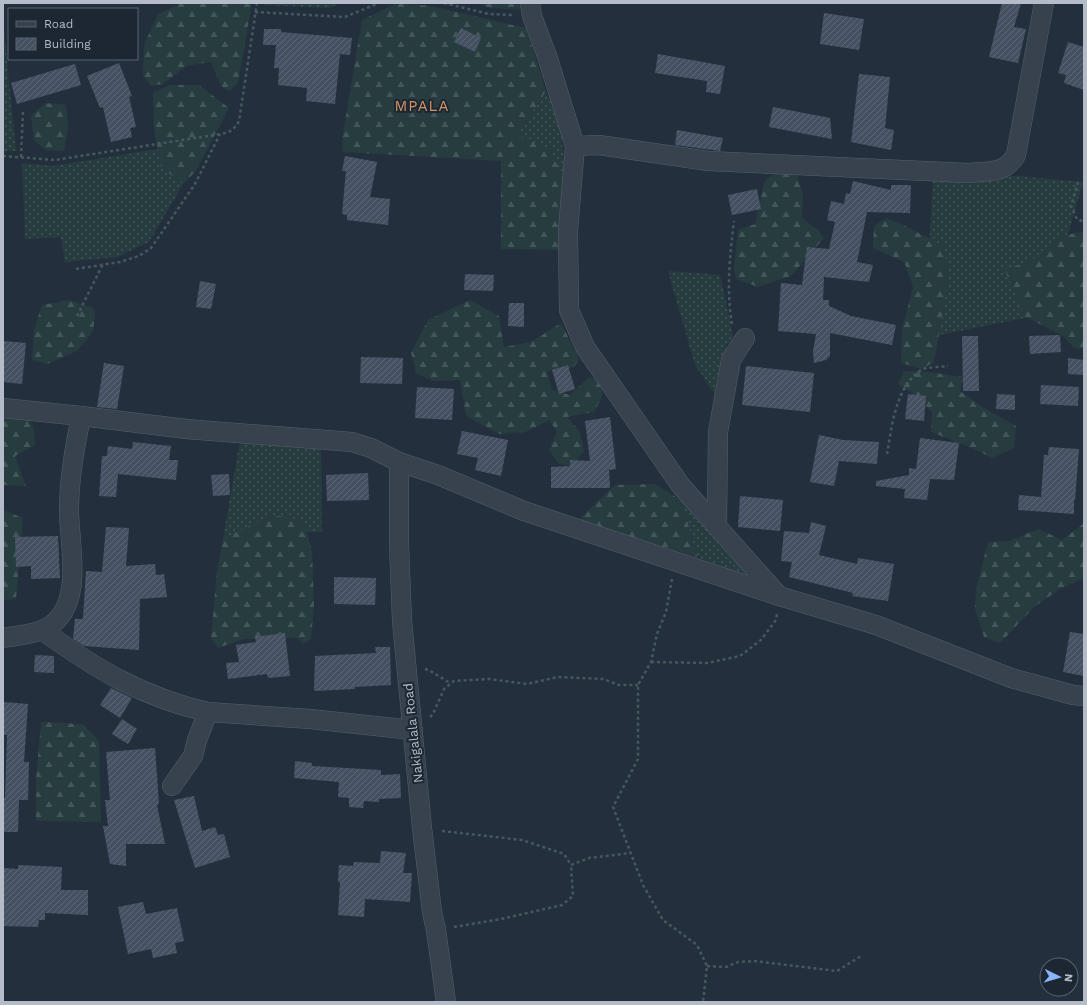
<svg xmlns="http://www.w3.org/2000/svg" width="1087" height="1005" viewBox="0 0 1087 1005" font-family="'Work Sans',sans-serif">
	<defs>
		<pattern id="grass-dots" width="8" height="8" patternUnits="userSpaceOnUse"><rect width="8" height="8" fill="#263c3f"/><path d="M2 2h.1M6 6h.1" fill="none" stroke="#435659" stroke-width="1.8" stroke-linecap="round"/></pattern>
		<pattern id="forest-firs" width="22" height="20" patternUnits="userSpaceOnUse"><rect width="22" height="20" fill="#263c3f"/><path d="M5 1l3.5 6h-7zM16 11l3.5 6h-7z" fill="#435659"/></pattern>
		<pattern id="building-hatch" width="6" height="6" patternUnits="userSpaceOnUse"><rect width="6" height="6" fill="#455162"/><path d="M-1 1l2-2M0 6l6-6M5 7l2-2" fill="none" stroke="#5d6877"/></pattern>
	</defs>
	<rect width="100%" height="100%" fill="#242f3e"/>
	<g fill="url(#grass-dots)">
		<polygon points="264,3 340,3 330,8 264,5"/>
		<polygon points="3,20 16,151 3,151"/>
		<polygon points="546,91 561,127 566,188 517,136"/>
		<polygon points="158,149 161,167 183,184 149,242 117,257 65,262 61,237 25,239 22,163 53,166"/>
		<polygon points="1018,176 1083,182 1045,314 924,338 933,177"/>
		<polygon points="668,271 720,275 735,344 727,343 718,399 695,365"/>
		<polygon points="240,441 321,444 322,532 307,532 303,520 223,539"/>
		<polygon points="682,501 754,579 697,557"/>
	</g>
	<g fill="url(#forest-firs)">
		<polygon points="182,3 252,3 238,83 229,91 221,86 211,62 186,66 163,84 151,86 143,75 144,45 158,14"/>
		<polygon points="397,3 430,6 526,28 546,91 517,136 551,149 566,188 561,250 501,249 501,161 343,152 342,140 362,20"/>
		<polygon points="478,3 523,3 523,10 489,8"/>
		<polygon points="169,85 199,85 229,108 196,171 183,184 161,167 154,129 153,93"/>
		<polygon points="45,103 66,105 68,127 64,151 45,150 34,140 31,116"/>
		<polygon points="776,170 796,172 803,194 802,218 818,230 824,238 791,276 758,287 736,279 734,269 738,230 755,224 764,183"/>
		<polygon points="886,218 905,226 944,246 949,277 934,362 922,369 901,363 902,329 913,287 904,262 873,248 874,226"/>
		<polygon points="1084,231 1084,349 1074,348 1063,336 1024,316 1005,270 1032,260 1058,237"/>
		<polygon points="69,300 94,308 95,316 93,331 77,351 47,364 32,360 34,330 42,305"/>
		<polygon points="470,300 499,316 504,347 531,342 561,323 579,359 574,367 547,371 552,390 570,395 589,377 601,381 603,395 594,412 567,417 580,432 584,451 572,466 559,464 549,450 557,432 549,420 526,432 499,434 466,416 460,380 433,381 416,373 411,352 428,320"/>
		<polygon points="904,371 928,372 963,377 960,391 984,408 1016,426 1014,448 992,458 972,448 931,432 932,412 916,396 898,384"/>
		<polygon points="26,414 34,428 35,445 15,456 26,486 3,485 3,419"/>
		<polygon points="655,484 682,501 697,557 577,521 615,485"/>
		<polygon points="3,510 23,518 16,599 4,600"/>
		<polygon points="272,515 303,520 312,551 314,606 311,639 303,644 297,638 244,639 218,648 211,638 217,570 223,539"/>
		<polygon points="1084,523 1084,578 1060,589 1034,607 1000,643 984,637 975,609 976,589 988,542 1008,541 1039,529 1062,540"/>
		<polygon points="41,722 83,724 99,741 101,822 36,821 36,780"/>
	</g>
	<g fill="url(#building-hatch)">
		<polygon points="1002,3 1021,3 1014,27 1026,29 1018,63 989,57"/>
		<polygon points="824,13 864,19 859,50 820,44"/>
		<polygon points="461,28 481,38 475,52 454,42"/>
		<polygon points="264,29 281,29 281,32 352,38 350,55 340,54 335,104 306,101 307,88 278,85 279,68 274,68 276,45 263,45"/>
		<polygon points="1068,42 1084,47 1084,90 1064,83 1066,75 1058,73"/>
		<polygon points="658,54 725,66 720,94 706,92 707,81 655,73"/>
		<polygon points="119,63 132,96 129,97 136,127 130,128 132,137 111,142 103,107 100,108 87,76"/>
		<polygon points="75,64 81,85 17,104 11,83"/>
		<polygon points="859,74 890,77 885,128 894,130 891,150 851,142"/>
		<polygon points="773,107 830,118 832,139 769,127"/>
		<polygon points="677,130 723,138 720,151 675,145"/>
		<polygon points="345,156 377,162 370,197 390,199 388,225 347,220 347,215 342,214 346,171 342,171"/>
		<polygon points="853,181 891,190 891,185 911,185 910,213 867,212 857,262 873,265 869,282 824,277 823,300 829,300 829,306 851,316 896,325 892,345 830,333 830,356 826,360 814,363 813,351 816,334 778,331 781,283 802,285 807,247 829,249 835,222 827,220 831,201 844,204 846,193 850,194"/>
		<polygon points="757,189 761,209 732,215 728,195"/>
		<polygon points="465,274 494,275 493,291 464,290"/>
		<polygon points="200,281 216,284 211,309 196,307"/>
		<polygon points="509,303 524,303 524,327 508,326"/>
		<polygon points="1060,335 1061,352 1030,354 1029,336"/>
		<polygon points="962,336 978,336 979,391 963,391"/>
		<polygon points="3,341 26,343 22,384 3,382"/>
		<polygon points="361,357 403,358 402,384 360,383"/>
		<polygon points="1068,358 1084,360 1084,375 1068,374"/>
		<polygon points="104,363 124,366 117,409 97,407"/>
		<polygon points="568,365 575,389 559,394 552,370"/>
		<polygon points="746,366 814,373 810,412 742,405"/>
		<polygon points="1041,385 1079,387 1078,406 1040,404"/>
		<polygon points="417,387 454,389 452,420 415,418"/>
		<polygon points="908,394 926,396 924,421 905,419"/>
		<polygon points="997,394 1015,395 1015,410 996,409"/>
		<polygon points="610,417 616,469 609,470 610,488 551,488 551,467 570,466 570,460 590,461 585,421"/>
		<polygon points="462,431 508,440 501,476 475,470 478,458 457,454"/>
		<polygon points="819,435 843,440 879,442 877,464 839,461 834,486 810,482"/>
		<polygon points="920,438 959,443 954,480 930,479 927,500 904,498 905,489 876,486 876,481 909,475 909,468 916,469"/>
		<polygon points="133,442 171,446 169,460 178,460 176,480 118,474 116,497 99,496 102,456 107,456 108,446 132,449"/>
		<polygon points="1049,447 1079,449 1075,500 1074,500 1074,514 1018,510 1019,495 1041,497 1044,455 1048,455"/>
		<polygon points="368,473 369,500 327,501 326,475"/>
		<polygon points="229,474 230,495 213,496 211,475"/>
		<polygon points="740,496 783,500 780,531 738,527"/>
		<polygon points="811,522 826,526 819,555 857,564 858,558 894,564 888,601 852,596 853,593 789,577 792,562 781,561 784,531 809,533"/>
		<polygon points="106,527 129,528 126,566 155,564 156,575 164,574 167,597 140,599 139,650 84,646 73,639 75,619 83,619 86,571 102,572"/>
		<polygon points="58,536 60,578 31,579 31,566 16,567 15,537"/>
		<polygon points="334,577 376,578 375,605 334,604"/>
		<polygon points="1070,632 1084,634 1084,676 1063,672"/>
		<polygon points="285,633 290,676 268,678 267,674 228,679 226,663 239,662 236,645 256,642 255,637"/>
		<polygon points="375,647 390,647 391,685 355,687 355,689 314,691 315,656 376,653"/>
		<polygon points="35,655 54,656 54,673 34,672"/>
		<polygon points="111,688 132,698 120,718 100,705"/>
		<polygon points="3,702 28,704 24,762 29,762 28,800 19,800 18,832 3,832 3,798 5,798 7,735 3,735"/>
		<polygon points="122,719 137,729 128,744 112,734"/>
		<polygon points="155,748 159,804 157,805 165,844 126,844 126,866 110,864 103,826 108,826 105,800 110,800 106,752"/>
		<polygon points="295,761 312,763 312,766 381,770 381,775 400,774 401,798 379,799 379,802 364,801 363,808 349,807 349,798 338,797 339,782 294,778"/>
		<polygon points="194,796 202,831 215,827 218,835 224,834 230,857 195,868 174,800"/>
		<polygon points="381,851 406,853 403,873 412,873 410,902 365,899 364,917 338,915 340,882 338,882 339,865 353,866 354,862 380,863"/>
		<polygon points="18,865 62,867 61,890 88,890 88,915 45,913 45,920 39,920 38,927 3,926 3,868 18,869"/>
		<polygon points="143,902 146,914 177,908 184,941 175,943 177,953 153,958 151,949 128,954 118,907"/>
	</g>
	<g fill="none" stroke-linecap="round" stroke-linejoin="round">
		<defs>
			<g id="minor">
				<polyline points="530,3 532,16 547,56 575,146 568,231 569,310 585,347 681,486 778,595"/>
				<path d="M575,146L599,145L708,161L968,173C987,171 1006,174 1016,155L1044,3"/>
				<polyline points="3,408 81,416 186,429 352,442 371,448 399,462 438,475 524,511 779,596 876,625 1011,678 1073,695 1084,696"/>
				<polyline points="399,462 399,544 402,621 422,828 432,912 436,930 446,1002"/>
				<polyline points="717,526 718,432 731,360 745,338"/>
				<path d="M42,630C94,668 144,698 208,712L197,740L193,756L172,786"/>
				<path d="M3,638C20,635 42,634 55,622C83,596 69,543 69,510C69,478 75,447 81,416"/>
				<polyline points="208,712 310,719 413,730"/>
			</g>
		</defs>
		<use href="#minor" stroke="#565f6c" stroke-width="20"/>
		<g stroke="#44595c" stroke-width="2.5" stroke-dasharray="3 3" stroke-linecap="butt">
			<polyline points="444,3 489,14 513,15"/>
			<polyline points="255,12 345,17 379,3"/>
			<path d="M3,156L55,160L221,134C230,132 234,130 239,121L257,3"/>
			<polyline points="21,157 23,111"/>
			<polyline points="1078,182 1071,206 1077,219 1084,222"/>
			<polyline points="76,269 120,262 139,256 151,248 195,184 220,134"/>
			<polyline points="77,316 103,264"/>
			<path d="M732,324C726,290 730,255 734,221"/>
			<path d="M887,454C892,426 895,388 921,370C925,367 942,367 948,366"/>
			<polyline points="672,579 666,612 657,634 651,662 638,685 638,759 613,807 643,885 663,920 697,945 707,966 703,1002"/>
			<polyline points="651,662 707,663 740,656 761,640 776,620 777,614"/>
			<polyline points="425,669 429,670 450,683"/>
			<polyline points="430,717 433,714 444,689 454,681 489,679 527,684 558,677 603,679 619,685 638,685"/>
			<polyline points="442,831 522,840 564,854 571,865 589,858 631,853"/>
			<polyline points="454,927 501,919 562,905 573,896 571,865"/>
			<polyline points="707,966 726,967 738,962 754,961 837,971 861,956"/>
		</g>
		<use href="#minor" stroke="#38414e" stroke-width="19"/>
	</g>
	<g text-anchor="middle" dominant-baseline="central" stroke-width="4" stroke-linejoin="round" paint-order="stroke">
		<g font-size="13" fill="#b4bcc9" stroke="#1d2633">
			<text transform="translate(413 733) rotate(-96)">Nakigalala Road</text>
		</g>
		<g font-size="15" letter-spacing="1" fill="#d59563" stroke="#1d2633">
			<text x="422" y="106">MPALA</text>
		</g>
	</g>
	<rect width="1087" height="1005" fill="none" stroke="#b4bcc9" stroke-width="8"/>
	<rect x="8" y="8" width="130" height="52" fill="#1d2633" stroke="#59626f"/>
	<rect x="16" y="21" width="20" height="6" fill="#38414e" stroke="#59626f"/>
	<text x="44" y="28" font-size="12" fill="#b4bcc9">Road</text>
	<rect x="16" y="38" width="20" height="12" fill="url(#building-hatch)" stroke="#59626f"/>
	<text x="44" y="48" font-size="12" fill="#b4bcc9">Building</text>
	<g transform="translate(1059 977) rotate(95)"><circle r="19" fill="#1d2633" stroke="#59626f"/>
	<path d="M0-3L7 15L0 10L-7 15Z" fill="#8ab4f8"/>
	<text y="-6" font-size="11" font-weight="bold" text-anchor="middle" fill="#b4bcc9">N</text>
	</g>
</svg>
